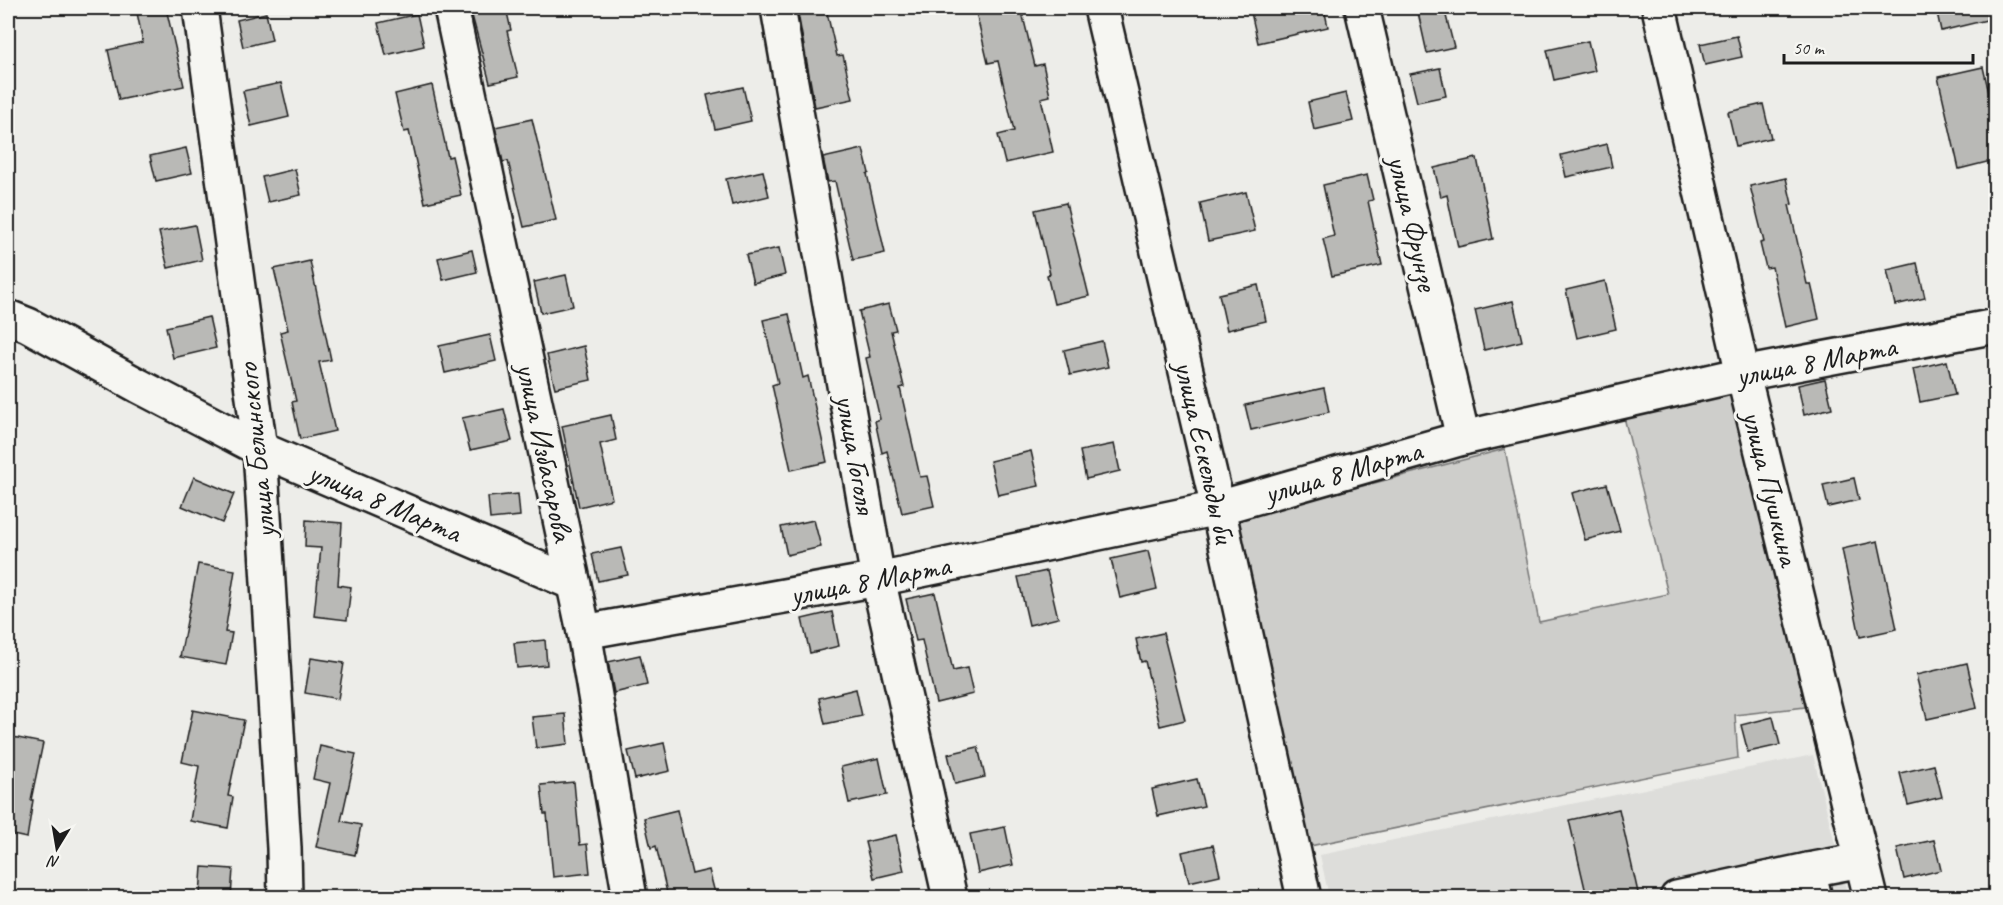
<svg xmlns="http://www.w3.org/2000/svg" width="2003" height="905" viewBox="0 0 2003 905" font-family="Caveat,sans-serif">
	<rect width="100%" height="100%" fill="#edede9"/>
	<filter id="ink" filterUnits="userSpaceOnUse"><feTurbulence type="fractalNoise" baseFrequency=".0167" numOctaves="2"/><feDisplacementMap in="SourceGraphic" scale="12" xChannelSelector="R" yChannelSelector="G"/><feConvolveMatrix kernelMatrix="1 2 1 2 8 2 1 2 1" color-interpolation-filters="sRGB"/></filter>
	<g filter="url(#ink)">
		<polygon fill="#ddddda" points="1813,755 1848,897 1329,897 1320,855"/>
		<polygon fill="#cececb" stroke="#757574" stroke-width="1.5" points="1737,389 1805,707 1735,715 1738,758 1300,848 1236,519 1505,449 1539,622 1668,594 1622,409"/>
		<g fill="#b9b9b6" stroke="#1c1c1c" stroke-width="1.5">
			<polygon points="136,8 166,8 184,86 119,100 108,50 143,42"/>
			<polygon points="470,8 506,8 511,30 507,31 518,77 490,83"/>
			<polygon points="797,8 826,8 837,56 843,55 853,99 815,107"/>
			<polygon points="975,8 1021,8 1035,66 1043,64 1050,96 1041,98 1053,152 1005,163 998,135 1014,131 998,61 988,63"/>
			<polygon points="1250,8 1324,8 1328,27 1258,43"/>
			<polygon points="1417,8 1444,8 1454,47 1427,53"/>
			<polygon points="1936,8 1995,8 1995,18 1941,31"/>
			<polygon points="266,13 272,40 243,47 237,20"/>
			<polygon points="417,14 424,46 386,55 378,23"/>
			<polygon points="1737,36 1742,57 1705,65 1700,44"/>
			<polygon points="1588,41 1595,71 1554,80 1547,50"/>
			<polygon points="1983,67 1995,119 1995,160 1959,169 1938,77"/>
			<polygon points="1440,68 1446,96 1417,102 1410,74"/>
			<polygon points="281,83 289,117 251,126 243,91"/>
			<polygon points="432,85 448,157 452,156 461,195 425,203 409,131 404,132 395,94"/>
			<polygon points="743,87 751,121 715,129 707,95"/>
			<polygon points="1346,93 1353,121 1314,130 1308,102"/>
			<polygon points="1763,104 1771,138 1736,146 1728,112"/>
			<polygon points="532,119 556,220 524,227 508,161 503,162 495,127"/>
			<polygon points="1607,144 1612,167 1566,177 1561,155"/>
			<polygon points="186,148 192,173 156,181 150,156"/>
			<polygon points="863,149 869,173 867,174 885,253 853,260 835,181 828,182 823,158"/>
			<polygon points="1477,158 1493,239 1458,247 1447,195 1441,197 1434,168"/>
			<polygon points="295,169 301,195 268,202 262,177"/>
			<polygon points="763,171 769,196 732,205 726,179"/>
			<polygon points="1367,175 1373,200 1368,201 1382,265 1332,276 1323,239 1334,236 1323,185"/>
			<polygon points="1786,178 1792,204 1789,205 1807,284 1811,284 1819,319 1785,327 1772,267 1766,268 1760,243 1764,242 1750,186"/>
			<polygon points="1246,192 1255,231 1208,241 1200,203"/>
			<polygon points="1066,203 1089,296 1054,304 1047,275 1050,274 1035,210"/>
			<polygon points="195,225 202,260 168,268 159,232"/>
			<polygon points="779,248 785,275 753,283 746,255"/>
			<polygon points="472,250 477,272 443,280 438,258"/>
			<polygon points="310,261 331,360 319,362 335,431 300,439 292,402 296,401 280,332 288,330 274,269"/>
			<polygon points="1917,263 1925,298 1895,305 1887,270"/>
			<polygon points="566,275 573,306 541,313 534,282"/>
			<polygon points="1605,281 1616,329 1577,338 1566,290"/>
			<polygon points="1258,285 1266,321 1227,330 1219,294"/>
			<polygon points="1513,301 1522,341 1484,350 1475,310"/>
			<polygon points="889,304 896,330 891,331 904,387 900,388 920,477 927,476 934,506 902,513 887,451 882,453 875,421 880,419 866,358 870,357 859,311"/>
			<polygon points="789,314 803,378 808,376 827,462 791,470 772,385 778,383 763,320"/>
			<polygon points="209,317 216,348 173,358 166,327"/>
			<polygon points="490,335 496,361 445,373 439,346"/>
			<polygon points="1102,341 1108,367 1070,375 1064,350"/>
			<polygon points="584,346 591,380 555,388 547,355"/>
			<polygon points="1947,361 1955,395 1920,402 1913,369"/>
			<polygon points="1825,379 1832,408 1804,415 1798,385"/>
			<polygon points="1324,388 1329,412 1251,430 1245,405"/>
			<polygon points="504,409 512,441 470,450 462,418"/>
			<polygon points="611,415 616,440 600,444 612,499 579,507 562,426"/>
			<polygon points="1114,444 1120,471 1086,479 1080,451"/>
			<polygon points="1031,451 1039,486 998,495 990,461"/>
			<polygon points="194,477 234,494 222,523 182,506"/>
			<polygon points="1854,478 1859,500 1828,507 1823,485"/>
			<polygon points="1607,484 1620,531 1585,540 1572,493"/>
			<polygon points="518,494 520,516 490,519 488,497"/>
			<polygon points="306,520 342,523 338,585 351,587 347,620 314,616 321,548 305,547"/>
			<polygon points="814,520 821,547 787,555 781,527"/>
			<polygon points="1878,541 1897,629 1860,637 1842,549"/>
			<polygon points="621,548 628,575 598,581 592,554"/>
			<polygon points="1148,551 1157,589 1120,598 1111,559"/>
			<polygon points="198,564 235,570 225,632 232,633 226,665 180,657"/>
			<polygon points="1047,571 1058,618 1029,625 1018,577"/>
			<polygon points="935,593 953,671 967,668 973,694 936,703 922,640 916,641 906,599"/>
			<polygon points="832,612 839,646 810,653 802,619"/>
			<polygon points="1163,633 1185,720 1160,726 1145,661 1141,662 1136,639"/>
			<polygon points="545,640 547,665 517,668 514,643"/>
			<polygon points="640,655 647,685 614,693 608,662"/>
			<polygon points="311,658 344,663 338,699 305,693"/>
			<polygon points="1967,663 1977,708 1927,719 1916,675"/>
			<polygon points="856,689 862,716 825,724 819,698"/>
			<polygon points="193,710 244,720 228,796 233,797 228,828 190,821 199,766 182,762"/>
			<polygon points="565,714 568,744 536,748 532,717"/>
			<polygon points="1773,717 1780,745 1748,752 1741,725"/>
			<polygon points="8,736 43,743 31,800 33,800 27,838 8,834"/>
			<polygon points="664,743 670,771 635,779 628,751"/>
			<polygon points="320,746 356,754 341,821 361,825 355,855 316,847 330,783 313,779"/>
			<polygon points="978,747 985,777 955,784 948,754"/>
			<polygon points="879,758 887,795 849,803 841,767"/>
			<polygon points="1934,765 1942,797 1908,805 1900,773"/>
			<polygon points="1197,779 1204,806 1158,816 1152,789"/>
			<polygon points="574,782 580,845 587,844 590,873 553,877 547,814 544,814 541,785"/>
			<polygon points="1619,809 1639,897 1587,897 1569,820"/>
			<polygon points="677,810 692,874 709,870 716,897 668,897 656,846 651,848 644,818"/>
			<polygon points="1005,827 1013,865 978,873 970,834"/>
			<polygon points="896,835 904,871 874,878 865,842"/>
			<polygon points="1934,840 1941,870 1904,879 1897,848"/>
			<polygon points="1213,845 1220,875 1189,882 1182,852"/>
			<polygon points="202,867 233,869 231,897 200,895"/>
		</g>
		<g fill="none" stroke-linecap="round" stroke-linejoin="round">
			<defs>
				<g id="minor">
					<polyline points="200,8 260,449 284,848 285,898"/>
					<polyline points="451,8 584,632 630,898"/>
					<polyline points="778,8 878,579 950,898"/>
					<polyline points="1101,8 1218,508 1304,898"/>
					<polyline points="1362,8 1463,438"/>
					<polyline points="1659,8 1743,374 1871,898"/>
					<polyline points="8,317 28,325 139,386 260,449 573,583"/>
					<polyline points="584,632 878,579 1218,508 1463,438 1743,374 1996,326"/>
					<polyline points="1808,870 1862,860"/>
					<polyline points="1677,898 1808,870 1815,898"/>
				</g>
			</defs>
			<use href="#minor" stroke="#1c1c1c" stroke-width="38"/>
			<use href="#minor" stroke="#f6f6f2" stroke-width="33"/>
		</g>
	</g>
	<g text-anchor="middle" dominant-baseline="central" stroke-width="6" stroke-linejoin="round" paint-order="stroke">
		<g font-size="30" fill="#1c1c1c" stroke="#f6f6f2">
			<text transform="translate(1413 223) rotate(77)">улица Фрунзе</text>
			<text transform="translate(1816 361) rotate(-11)">улица 8 Марта</text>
			<text transform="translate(256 451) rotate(-96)">улица Белинского</text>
			<text transform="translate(545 452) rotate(78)">улица Избасарова</text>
			<text transform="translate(1205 452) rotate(77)">улица Ескельды би</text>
			<text transform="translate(856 454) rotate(80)">улица Гоголя</text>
			<text transform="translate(1343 472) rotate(-16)">улица 8 Марта</text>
			<text transform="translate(1771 488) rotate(76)">улица Пушкина</text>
			<text transform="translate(385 502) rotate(23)">улица 8 Марта</text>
			<text transform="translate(870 580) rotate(-11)">улица 8 Марта</text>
		</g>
	</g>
	<rect width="2003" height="905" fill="none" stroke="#f6f6f2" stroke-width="30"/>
	<rect x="15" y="15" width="1973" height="875" fill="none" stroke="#1c1c1c" stroke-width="2" filter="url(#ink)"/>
	<g transform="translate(57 848) rotate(191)" stroke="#f6f6f2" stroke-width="4.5" paint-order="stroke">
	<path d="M0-4.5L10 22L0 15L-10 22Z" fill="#1c1c1c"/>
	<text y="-9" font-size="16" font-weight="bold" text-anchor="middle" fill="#1c1c1c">N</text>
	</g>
	<path d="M1784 54v9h189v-9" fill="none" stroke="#1c1c1c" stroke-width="3"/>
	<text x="1793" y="54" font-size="18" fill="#1c1c1c" stroke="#f6f6f2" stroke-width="4.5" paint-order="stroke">50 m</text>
</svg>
